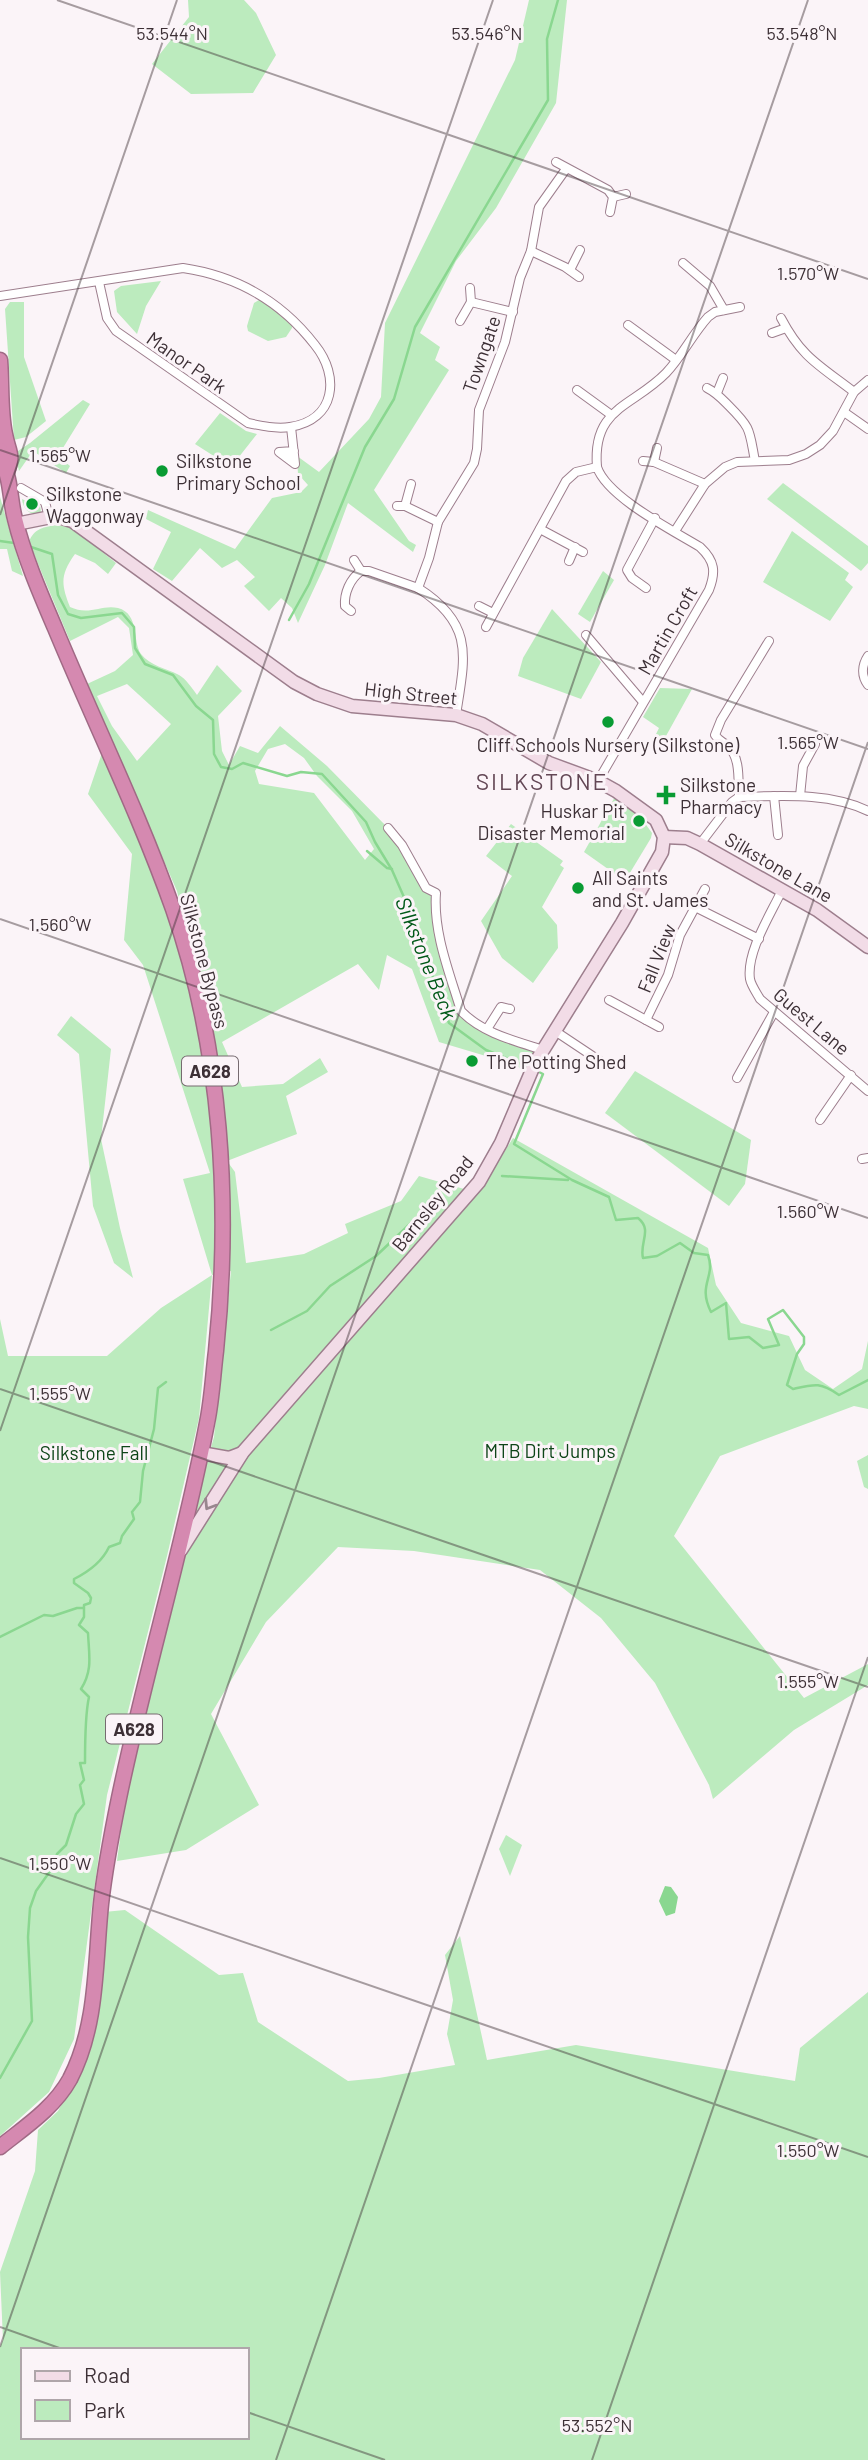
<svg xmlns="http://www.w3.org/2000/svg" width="868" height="2460" viewBox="0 0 868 2460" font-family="Barlow,sans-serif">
	<rect width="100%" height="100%" fill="#fbf4f8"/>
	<g fill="#bcebbe" fill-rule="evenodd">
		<polygon points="188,0 244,0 256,13 276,55 253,93 191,94 152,64 189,17"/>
		<polygon points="529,0 567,0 556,103 496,208 456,261 420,333 440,347 435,360 449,370 374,490 409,541 416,545 413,552 348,503 325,565 298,623 292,608 281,598 269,611 244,586 255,577 237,560 222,568 200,548 172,581 153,569 171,532 146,519 148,510 235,549 272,498 301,492 308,485 298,474 297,456 319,472 369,419 381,397 385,323 515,60"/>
		<polygon points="161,281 146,306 137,334 117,312 114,291 121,286"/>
		<polygon points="259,300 264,300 292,323 292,328 286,337 268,341 248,331 247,326 254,303"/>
		<polygon points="10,302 24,302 24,357 46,421 26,437 14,440 5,309"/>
		<polygon points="83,400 90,404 58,456 70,466 66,473 33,451 19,471 15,453 30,443"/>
		<polygon points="220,413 246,431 257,434 231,467 195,444"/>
		<polygon points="783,483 868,546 868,563 861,571 767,499"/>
		<polygon points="0,497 23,576 12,571 7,549 0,549"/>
		<path d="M22,499L26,501L30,499L40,505L41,512C30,517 23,509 22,499Z"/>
		<path d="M58,525L72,528L116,563L108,574L95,563L75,554C60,575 61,584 70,607C89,616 102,604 118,608C140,614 132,641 141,654C150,666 166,668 179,675C186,679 192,688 197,695L217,665L242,691L218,716L222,751L229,765L240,746L258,753L280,726L327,766L388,828L426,888L436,893L442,948L468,1018L543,1050L529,1076L516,1065L439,1042L412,969L387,955L379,990L358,964L222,1042L242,1087L283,1084L320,1058L328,1072L286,1096L297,1134L227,1161L235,1172L246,1263L304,1254L348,1233L345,1224L401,1201L419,1176L471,1191L481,1189L513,1138L708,1248L716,1285L741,1323L789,1336L805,1370L833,1389L862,1369L868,1341V1409L854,1406L720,1456L674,1536L804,1698L868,1664V1685L794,1730L713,1799L709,1785L655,1683L601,1618L540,1570L414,1551L338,1547L266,1622L211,1714L259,1805L186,1850L117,1861L125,1801L193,1510L214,1437L231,1271L212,1275L199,1418L167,1556L107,1795L74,2039L49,2092L0,2136V1319L8,1356H107L161,1308L212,1275L183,1179L210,1173L143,965L124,940L132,854L88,794L102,753L106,755L170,914L191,985L226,1159V1131L208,1016L177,891L87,684L115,671L133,655L129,628L118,617L70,641L29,542C34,528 44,527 58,525ZM127,684L171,724L137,761L112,726L97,696ZM285,744L304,758L317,776L352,811L374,849L365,860L314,793L259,784L255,771L268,749Z"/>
		<polygon points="792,531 849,573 845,580 853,587 830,621 763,582"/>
		<polygon points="603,571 614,580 590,622 578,614"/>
		<polygon points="552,609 601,662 581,699 518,676 523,658"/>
		<polygon points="660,688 692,689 661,745 653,740 659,728 643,717"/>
		<polygon points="616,795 636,811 652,833 651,838 625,881 584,852"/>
		<polygon points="511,824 563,861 560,865 564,868 542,907 557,925 558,948 533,983 502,958 481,921 512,876 486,856"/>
		<polygon points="71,1016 111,1049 101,1139 120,1228 133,1278 114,1263 93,1206 79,1054 57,1035"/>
		<polygon points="635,1071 751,1140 745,1184 729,1206 605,1113"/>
		<polygon points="868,1455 868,1489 864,1487 857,1461"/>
		<polygon points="506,1835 522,1845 510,1876 499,1849"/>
		<path d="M125,1910L219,1975L243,1973L258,2022L348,2081L379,2078L455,2065L447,2034L453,2000L445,1955L460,1936L487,2060L576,2045L795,2081L800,2048L868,1992V2460H0V2347L3,2340L0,2272L35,2171L38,2130L58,2111L73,2083L104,1912ZM23,2350H247V2437H23Z"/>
	</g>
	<polygon fill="#8ad790" points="665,1886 671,1887 678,1897 675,1913 666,1916 659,1901"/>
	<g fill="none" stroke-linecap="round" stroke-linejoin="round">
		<g stroke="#8ad790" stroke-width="2.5">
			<polyline points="0,541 14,543"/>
			<polyline points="31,547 52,554 58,595 68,614 81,618 122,613 134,627 135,648 145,664 173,675 196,706 213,720 214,754 221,767 232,769 243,763 287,776 301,772 322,774 366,822 375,842 392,870 407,904 449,1023 486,1050 529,1067"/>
			<polyline points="289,620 309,584 365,447 394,399 415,327 548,100 547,39 558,0"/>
			<polyline points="367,851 387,868 392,869"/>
			<path d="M535,1070L543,1074L514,1144L572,1180L609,1197L616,1220L638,1218C653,1230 639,1243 643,1258L657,1256L680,1243L694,1253L708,1255C716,1278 697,1284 711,1312L726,1303L729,1339L749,1337L763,1348L779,1345L768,1319L783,1310L804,1337V1344L797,1354L787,1385L793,1389C815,1384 820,1382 839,1395L868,1380"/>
			<polyline points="502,1176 568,1180"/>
			<polyline points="271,1330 307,1311 330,1286 376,1256 413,1221 438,1206"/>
			<polyline points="0,1637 44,1615 53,1616 77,1608 83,1608"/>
			<path d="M0,2078L32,2021L28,1937L30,1908L36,1891L53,1867L57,1854L66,1845L76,1814L84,1804L80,1785L84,1780L80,1763H85C85,1743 85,1715 89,1697L81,1689C93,1670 89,1655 88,1633L79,1625L84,1617V1605L90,1603L91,1598L88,1593L74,1583V1579C88,1572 102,1562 109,1547L120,1543L122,1536L134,1519L132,1512L140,1502L143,1471L154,1429L158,1388L166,1382"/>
		</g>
		<defs>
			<g id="street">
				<polyline points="556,162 608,190 613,197 610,212"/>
				<polyline points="613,197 626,194"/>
				<polyline points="531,251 565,267 579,277"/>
				<polyline points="683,263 710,286 724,310"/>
				<polyline points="570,270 580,250"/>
				<polyline points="470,288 471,302"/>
				<path d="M0,296L183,268C237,276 281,301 315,345C340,376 336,420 290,427C276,429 262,426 248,423L116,331L107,318L99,282"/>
				<path d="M781,318C802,358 819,365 854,392"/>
				<polyline points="460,321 471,302 513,312"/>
				<polyline points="628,325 676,360"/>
				<polyline points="772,333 786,328"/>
				<path d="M707,388C717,393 722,399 729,406C752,429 749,430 755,461"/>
				<polyline points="577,390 610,414"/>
				<polyline points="717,393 723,378"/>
				<polyline points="844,412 868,429"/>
				<polyline points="291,427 295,464 279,452 294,451"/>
				<polyline points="643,461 654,462 705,484"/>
				<polyline points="654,462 657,448"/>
				<path d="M597,467C592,407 633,407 666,373C682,356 692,335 708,317L715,312L740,307"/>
				<polyline points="21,488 45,502 49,517"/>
				<polyline points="397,506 405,506 438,522"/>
				<polyline points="405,506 411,484"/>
				<polyline points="540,529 583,552"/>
				<polyline points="675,531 705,484 725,467 737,462 789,460 806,454 820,445 833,431 854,392 868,380"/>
				<polyline points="354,560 361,571"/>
				<polyline points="569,561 575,547"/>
				<polyline points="646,588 632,578 627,570 655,518"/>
				<polyline points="479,606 493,613"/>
				<path d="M351,611L345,606C344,593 350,579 361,571H369L418,588"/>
				<path d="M486,627L566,481L576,472L597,467C607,497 672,530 700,547C715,561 716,572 709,590L598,781"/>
				<polyline points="586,635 643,702"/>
				<path d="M868,656C862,665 861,676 868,685"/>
				<path d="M456,715C465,657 475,624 418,588L429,558L438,522L474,463L477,449L479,410L505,342L520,278L531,251L539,207L566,169"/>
				<polyline points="774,796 778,835"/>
				<polyline points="800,796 803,766 815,744"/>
				<path d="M739,797C738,781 741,758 728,746C722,741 719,741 715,735L721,720L769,641"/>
				<path d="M739,797C781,796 829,792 868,811"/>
				<path d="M388,828L402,845L426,888L436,893C433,933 450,974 461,1011C482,1033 515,1041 543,1050"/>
				<polyline points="700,844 732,802 739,797"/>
				<path d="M782,890C771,914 746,952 750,979C751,985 756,992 760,999L868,1091"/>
				<polyline points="695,907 759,939"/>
				<polyline points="609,1000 659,1027"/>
				<polyline points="646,1020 668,975 680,935 705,889"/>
				<polyline points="487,1029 501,1007 510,1009"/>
				<polyline points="555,1031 606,1065"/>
				<polyline points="737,1078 774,1012"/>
				<polyline points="820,1120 851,1075"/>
				<polyline points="862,1159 868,1158"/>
			</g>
			<g id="secondary">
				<polyline points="16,524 56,516 72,521 294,682 317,694 352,706 456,715 482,724 549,763 598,781 616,791 656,820 664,837 662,852 622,923 535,1063 501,1143 479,1182 243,1452 181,1550"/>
				<polyline points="664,837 687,838 700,844 817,910 868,947"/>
				<polyline points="201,1453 229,1458 242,1453"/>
			</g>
			<g id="highway">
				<path d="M0,360C2,384 0,411 5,434C8,452 14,453 7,472"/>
				<path d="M0,450C1,460 4,465 7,475C11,489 11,505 15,519C24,556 40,593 55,628C94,722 139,813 173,909C222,1049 231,1205 216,1351C213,1375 212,1399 207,1423C183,1549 145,1672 119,1798C112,1832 105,1868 101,1904C95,1962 98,2025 70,2079C54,2108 25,2127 0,2147"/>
			</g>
		</defs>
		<use href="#street" stroke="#9d7e8d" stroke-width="10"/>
		<use href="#secondary" stroke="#9d7e8d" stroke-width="15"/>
		<use href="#highway" stroke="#a06a85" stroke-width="17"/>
		<use href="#street" stroke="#fff" stroke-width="8"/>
		<use href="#secondary" stroke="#f2dce7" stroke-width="12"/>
		<use href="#highway" stroke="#d589b0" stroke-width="14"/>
	</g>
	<defs><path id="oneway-chevron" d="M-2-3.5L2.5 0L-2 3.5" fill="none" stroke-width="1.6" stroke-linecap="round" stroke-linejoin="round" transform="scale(1.75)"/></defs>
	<use stroke="#98868e" href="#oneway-chevron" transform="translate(209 1505) rotate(122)"/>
	<path fill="none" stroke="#3d3036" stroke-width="2" stroke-opacity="0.45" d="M57,0L868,279M0,450L868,749M0,515L177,0M0,919L868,1218M0,1389L868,1687M0,1431L493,0M0,1858L868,2157M0,2327L65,2350M0,2347L808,0M247,2412L385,2460M276,2460L868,742M592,2460L868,1657"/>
	<g fill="#099b33" stroke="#fbf4f8" stroke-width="2.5">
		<circle cx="162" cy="471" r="7"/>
		<circle cx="32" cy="504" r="7"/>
		<circle cx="608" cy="722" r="7"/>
		<path d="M662.5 784.5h7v7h7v7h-7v7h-7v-7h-7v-7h7z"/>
		<circle cx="639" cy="821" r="7"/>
		<circle cx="578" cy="888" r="7"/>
		<circle cx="472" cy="1061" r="7"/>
	</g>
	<g text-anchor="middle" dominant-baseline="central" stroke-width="6" stroke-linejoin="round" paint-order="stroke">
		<g fill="#fbf4f8" stroke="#766b70" stroke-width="2">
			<rect x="182" y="1056.5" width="56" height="29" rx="5"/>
			<rect x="106" y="1714.5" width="56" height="29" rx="5"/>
		</g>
		<g font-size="18" font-weight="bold" fill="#3d3036">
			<text x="210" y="1071">A628</text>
			<text x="134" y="1729">A628</text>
		</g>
		<g font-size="19" fill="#3d3036" stroke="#fbf4f8">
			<text transform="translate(481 354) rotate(-71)">Towngate</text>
			<text transform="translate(187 362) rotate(35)">Manor Park</text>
			<text transform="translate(667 630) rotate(-60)">Martin Croft</text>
			<text transform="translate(411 693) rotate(6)">High Street</text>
			<text transform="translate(779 867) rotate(30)">Silkstone Lane</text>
			<text transform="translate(656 958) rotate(-68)">Fall View</text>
			<text transform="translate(205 961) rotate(75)">Silkstone Bypass</text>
			<text transform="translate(812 1021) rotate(40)">Guest Lane</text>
			<text transform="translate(432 1203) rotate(-51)">Barnsley Road</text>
		</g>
		<g font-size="19" fill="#3d3036" stroke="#fbf4f8" text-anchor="start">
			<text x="176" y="460">Silkstone<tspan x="176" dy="22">Primary School</tspan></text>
			<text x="46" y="493">Silkstone<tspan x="46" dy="22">Waggonway</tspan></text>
			<text x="608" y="744" text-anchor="middle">Cliff Schools Nursery (Silkstone)</text>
			<text x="680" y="784">Silkstone<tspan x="680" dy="22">Pharmacy</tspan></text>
			<text x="625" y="810" text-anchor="end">Huskar Pit<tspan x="625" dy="22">Disaster Memorial</tspan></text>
			<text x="592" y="877">All Saints<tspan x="592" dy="22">and St. James</tspan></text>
			<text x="486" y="1061">The Potting Shed</text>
		</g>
		<g font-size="19" fill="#0e4518" stroke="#fbf4f8">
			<text x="550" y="1450">MTB Dirt Jumps</text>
			<text x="94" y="1452">Silkstone Fall</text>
		</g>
		<g font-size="21" font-style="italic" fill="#005918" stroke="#fbf4f8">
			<text transform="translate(427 958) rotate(68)">Silkstone Beck</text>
		</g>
		<g font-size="23" letter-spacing="2" fill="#634755" stroke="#fbf4f8">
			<text x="542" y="781">SILKSTONE</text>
		</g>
	</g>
	<g font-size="18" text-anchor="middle" fill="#3d3036" stroke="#fbf4f8" stroke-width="6" stroke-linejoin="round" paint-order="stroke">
		<text x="487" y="40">53.546°N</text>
		<text x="172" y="40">53.544°N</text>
		<text x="802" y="40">53.548°N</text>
		<text x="808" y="280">1.570°W</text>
		<text x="60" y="462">1.565°W</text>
		<text x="808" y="749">1.565°W</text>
		<text x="60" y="931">1.560°W</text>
		<text x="808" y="1218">1.560°W</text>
		<text x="60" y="1400">1.555°W</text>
		<text x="808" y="1688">1.555°W</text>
		<text x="60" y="1870">1.550°W</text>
		<text x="808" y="2157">1.550°W</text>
		<text x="597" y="2432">53.552°N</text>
	</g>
	<rect x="21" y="2348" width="228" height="91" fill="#fbf4f8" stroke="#afa6aa" stroke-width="2"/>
	<rect x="35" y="2371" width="35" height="10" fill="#f2dce7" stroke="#afa6aa" stroke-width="2"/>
	<text x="84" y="2383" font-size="21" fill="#3d3036">Road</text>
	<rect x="35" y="2400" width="35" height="21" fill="#bcebbe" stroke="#afa6aa" stroke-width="2"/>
	<text x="84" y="2418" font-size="21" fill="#3d3036">Park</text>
</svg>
